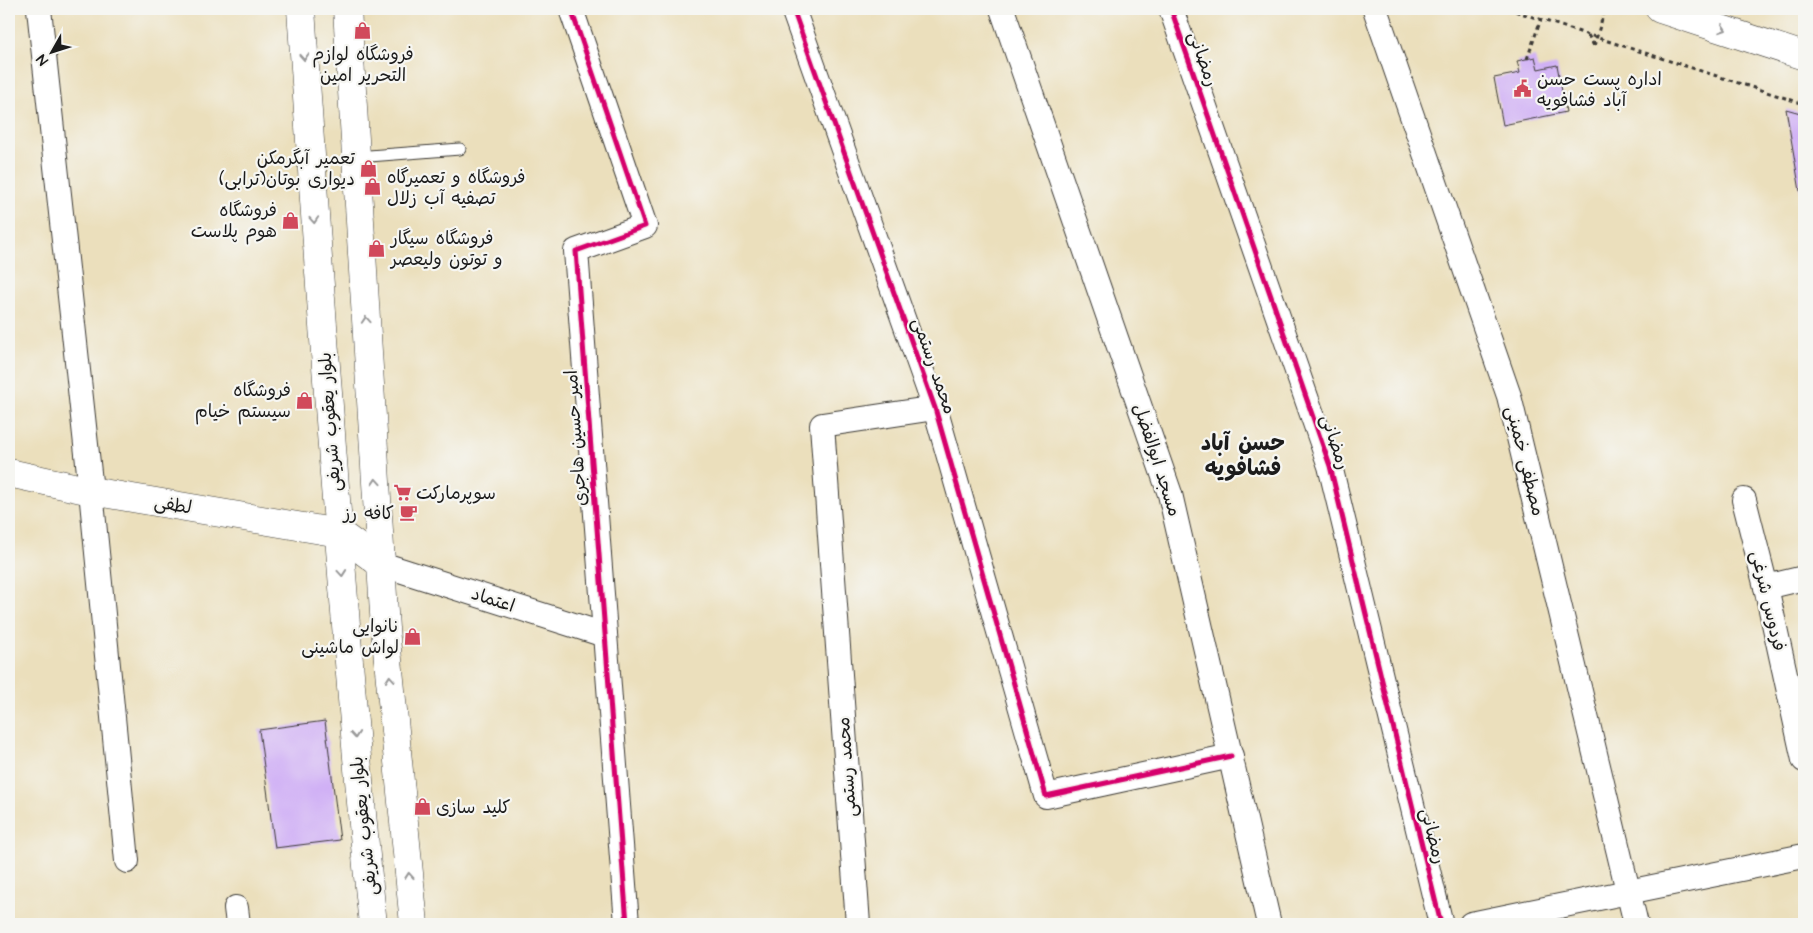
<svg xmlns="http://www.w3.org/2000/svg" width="1813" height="933" viewBox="0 0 1813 933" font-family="'Architects Daughter','Playpen Sans Arabic',sans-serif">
	<rect width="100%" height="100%" fill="#f6f6f2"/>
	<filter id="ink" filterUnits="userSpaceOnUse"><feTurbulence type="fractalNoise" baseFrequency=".02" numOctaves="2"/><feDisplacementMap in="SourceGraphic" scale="10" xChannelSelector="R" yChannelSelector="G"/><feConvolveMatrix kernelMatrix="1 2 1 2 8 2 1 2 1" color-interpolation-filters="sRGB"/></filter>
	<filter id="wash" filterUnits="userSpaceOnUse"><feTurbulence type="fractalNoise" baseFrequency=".0096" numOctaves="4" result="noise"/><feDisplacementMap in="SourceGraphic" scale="20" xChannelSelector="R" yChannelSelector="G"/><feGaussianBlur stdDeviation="1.12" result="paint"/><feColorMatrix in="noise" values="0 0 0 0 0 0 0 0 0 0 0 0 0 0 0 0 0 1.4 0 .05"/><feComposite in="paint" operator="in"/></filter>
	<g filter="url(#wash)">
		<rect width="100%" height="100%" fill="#ebdfbc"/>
		<g id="blocks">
			<g fill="#d0b0f5">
				<polygon points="1535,57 1538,69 1557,65 1566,112 1503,125 1494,78 1520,73 1517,61"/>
				<polygon points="1786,109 1804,114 1804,192 1800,191"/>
				<polygon points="325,721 340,840 275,848 259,730"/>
			</g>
		</g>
	</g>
	<g filter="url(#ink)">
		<use href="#blocks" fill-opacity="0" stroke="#3b3934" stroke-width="1"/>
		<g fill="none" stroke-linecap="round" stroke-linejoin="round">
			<defs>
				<polyline id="lane" points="356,157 460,149"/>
				<g id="street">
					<polyline points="39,9 91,491 127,861"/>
					<polyline points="571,9 645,226 576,251 627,924"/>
					<polyline points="793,9 935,408 1046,796 1231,756"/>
					<polyline points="1002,9 1170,494 1269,924"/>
					<polyline points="1171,9 1330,466 1441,924"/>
					<polyline points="1375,9 1509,396 1636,924"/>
					<polyline points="1744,500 1766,587 1804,760"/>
					<polyline points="381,564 605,635"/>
					<polyline points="1766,587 1804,578"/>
					<polyline points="236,908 238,924"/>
					<polyline points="858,924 822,425 935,408"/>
					<polyline points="1471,924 1804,856"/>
				</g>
				<g id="secondary">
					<path d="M301,9C311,168 323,328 335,487C347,633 357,779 373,924"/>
					<polyline points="347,9 385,629 414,924"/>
					<polyline points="9,473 91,491 339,533 381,564"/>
				</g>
				<polyline id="highway" points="1660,9 1804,56"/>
			</defs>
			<use href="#lane" stroke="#3b3934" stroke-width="13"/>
			<use href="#street" stroke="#3b3934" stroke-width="26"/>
			<use href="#secondary" stroke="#3b3934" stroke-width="29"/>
			<use href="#highway" stroke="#3b3934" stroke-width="29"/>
			<g stroke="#3b3934" stroke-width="3" stroke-dasharray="4 4" stroke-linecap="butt">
				<polyline points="1508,9 1804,104"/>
				<polyline points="1588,35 1594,46"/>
				<polyline points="1527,59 1541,19"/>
			</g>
			<use href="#lane" stroke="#fff" stroke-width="11"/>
			<use href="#street" stroke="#fff" stroke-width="24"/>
			<use href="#secondary" stroke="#fff" stroke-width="28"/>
			<use href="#highway" stroke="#fff" stroke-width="28"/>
			<polyline stroke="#3b3934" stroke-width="3" stroke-dasharray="4 4" stroke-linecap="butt" points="1594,46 1605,9"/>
			<defs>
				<g id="cycleway">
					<polyline points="571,9 645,226 576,251 627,924"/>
					<polyline points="793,9 935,408 1046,796 1231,756"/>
					<polyline points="1171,9 1330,466 1441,924"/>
				</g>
			</defs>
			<use href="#cycleway" stroke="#f6f6f2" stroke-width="8"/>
			<use href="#cycleway" stroke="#d6006c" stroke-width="5"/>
		</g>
		<defs><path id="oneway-chevron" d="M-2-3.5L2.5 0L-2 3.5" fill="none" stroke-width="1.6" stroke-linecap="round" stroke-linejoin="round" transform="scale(1.25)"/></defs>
		<g stroke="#999">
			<use href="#oneway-chevron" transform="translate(1723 29) rotate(18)"/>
			<use href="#oneway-chevron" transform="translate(304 57) rotate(86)"/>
			<use href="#oneway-chevron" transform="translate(314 220) rotate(86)"/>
			<use href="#oneway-chevron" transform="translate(366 320) rotate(-94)"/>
			<use href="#oneway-chevron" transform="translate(376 482) rotate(-94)"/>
			<use href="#oneway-chevron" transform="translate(342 573) rotate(85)"/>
			<use href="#oneway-chevron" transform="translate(390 679) rotate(-95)"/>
			<use href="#oneway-chevron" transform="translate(355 735) rotate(85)"/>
			<use href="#oneway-chevron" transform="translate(409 876) rotate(-95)"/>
		</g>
	</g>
	<defs>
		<symbol id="shop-bare" viewBox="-9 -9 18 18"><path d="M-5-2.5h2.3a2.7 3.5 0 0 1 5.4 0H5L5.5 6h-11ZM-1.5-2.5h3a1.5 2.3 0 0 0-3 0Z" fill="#d1495b" stroke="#f6f6f2" stroke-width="2.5" paint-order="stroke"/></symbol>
		<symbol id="civic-bare" viewBox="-9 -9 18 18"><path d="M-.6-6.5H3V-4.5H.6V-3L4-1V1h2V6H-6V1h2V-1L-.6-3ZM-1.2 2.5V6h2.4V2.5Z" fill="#d1495b" stroke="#f6f6f2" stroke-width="2.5" paint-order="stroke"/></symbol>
		<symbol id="supermarket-bare" viewBox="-9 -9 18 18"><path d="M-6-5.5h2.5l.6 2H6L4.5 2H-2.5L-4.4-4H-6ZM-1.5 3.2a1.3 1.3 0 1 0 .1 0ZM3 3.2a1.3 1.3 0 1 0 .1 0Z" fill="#d1495b" stroke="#f6f6f2" stroke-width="2.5" paint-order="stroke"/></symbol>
		<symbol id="cafe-bare" viewBox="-9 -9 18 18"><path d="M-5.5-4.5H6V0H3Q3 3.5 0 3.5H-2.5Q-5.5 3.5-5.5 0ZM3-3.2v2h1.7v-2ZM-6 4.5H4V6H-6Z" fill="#d1495b" stroke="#f6f6f2" stroke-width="2.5" paint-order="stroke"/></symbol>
	</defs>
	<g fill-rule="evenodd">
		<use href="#shop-bare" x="350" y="18" width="25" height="25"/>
		<use href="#civic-bare" x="1510" y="76" width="25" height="25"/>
		<use href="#shop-bare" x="356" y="156" width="25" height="25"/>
		<use href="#shop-bare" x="360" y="174" width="25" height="25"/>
		<use href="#shop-bare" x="278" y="208" width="25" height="25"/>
		<use href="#shop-bare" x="364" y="236" width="25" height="25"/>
		<use href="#shop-bare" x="292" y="388" width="25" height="25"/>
		<use href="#supermarket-bare" x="390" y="480" width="25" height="25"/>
		<use href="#cafe-bare" x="396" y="500" width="25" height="25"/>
		<use href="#shop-bare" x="400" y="624" width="25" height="25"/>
		<use href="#shop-bare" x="410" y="794" width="25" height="25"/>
	</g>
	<g text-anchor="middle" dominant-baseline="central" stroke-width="4.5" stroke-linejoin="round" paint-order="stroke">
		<g font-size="18" fill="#1c1c1c" stroke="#f6f6f2" text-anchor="start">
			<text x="363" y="54" text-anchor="middle">فروشگاه لوازم<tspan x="363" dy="21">التحریر امین</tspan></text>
			<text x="1537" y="79">اداره پست حسن<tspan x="1537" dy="21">آباد فشافویه</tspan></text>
			<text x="355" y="158" text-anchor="end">تعمیر آبگرمکن<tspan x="355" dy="21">دیواری بوتان(ترابی)</tspan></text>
			<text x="387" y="177">فروشگاه و تعمیرگاه<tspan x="387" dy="21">تصفیه آب زلال</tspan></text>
			<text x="277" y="210" text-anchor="end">فروشگاه<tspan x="277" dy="21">هوم پلاست</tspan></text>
			<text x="391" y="238">فروشگاه سیگار<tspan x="391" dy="21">و توتون ولیعصر</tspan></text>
			<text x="291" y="390" text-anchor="end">فروشگاه<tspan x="291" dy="21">سیستم خیام</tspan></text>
			<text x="416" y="493">سوپرمارکت</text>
			<text x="394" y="513" text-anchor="end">کافه رز</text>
			<text x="399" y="626" text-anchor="end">نانوایی<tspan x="399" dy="21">لواش ماشینی</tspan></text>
			<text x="436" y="807">کلید سازی</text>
		</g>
		<g font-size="18" fill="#1c1c1c" stroke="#f6f6f2">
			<text transform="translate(1203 59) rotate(71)">رمضانی</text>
			<text transform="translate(934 366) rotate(71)">محمد رستمی</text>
			<text transform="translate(330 422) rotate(-94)">بلوار یعقوب شریفی</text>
			<text transform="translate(576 438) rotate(-94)">امیر حسین هاجری</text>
			<text transform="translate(1335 442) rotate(72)">رمضانی</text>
			<text transform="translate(1157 460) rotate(72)">مسجد ابوالفضل</text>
			<text transform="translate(1525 461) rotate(76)">مصطفی خمینی</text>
			<text transform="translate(173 505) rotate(10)">لطفی</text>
			<text transform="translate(493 600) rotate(18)">اعتماد</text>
			<text transform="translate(1768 601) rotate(77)">فردوس شرغی</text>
			<text transform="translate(847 767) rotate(-94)">محمد رستمی</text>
			<text transform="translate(364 826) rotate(-96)">بلوار یعقوب شریفی</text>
			<text transform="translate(1433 836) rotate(76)">رمضانی</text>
		</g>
		<g font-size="22" font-weight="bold" fill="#1c1c1c" stroke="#f6f6f2">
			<text x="1243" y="443">حسن آباد<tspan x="1243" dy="25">فشافویه</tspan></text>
		</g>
	</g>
	<rect width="1813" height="933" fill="none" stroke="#f6f6f2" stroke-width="30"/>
	<g transform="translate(52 52) rotate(231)" stroke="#f6f6f2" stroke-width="4" paint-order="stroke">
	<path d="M0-4L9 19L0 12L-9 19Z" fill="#1c1c1c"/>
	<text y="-8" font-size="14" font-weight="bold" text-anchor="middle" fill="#1c1c1c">N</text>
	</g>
</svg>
